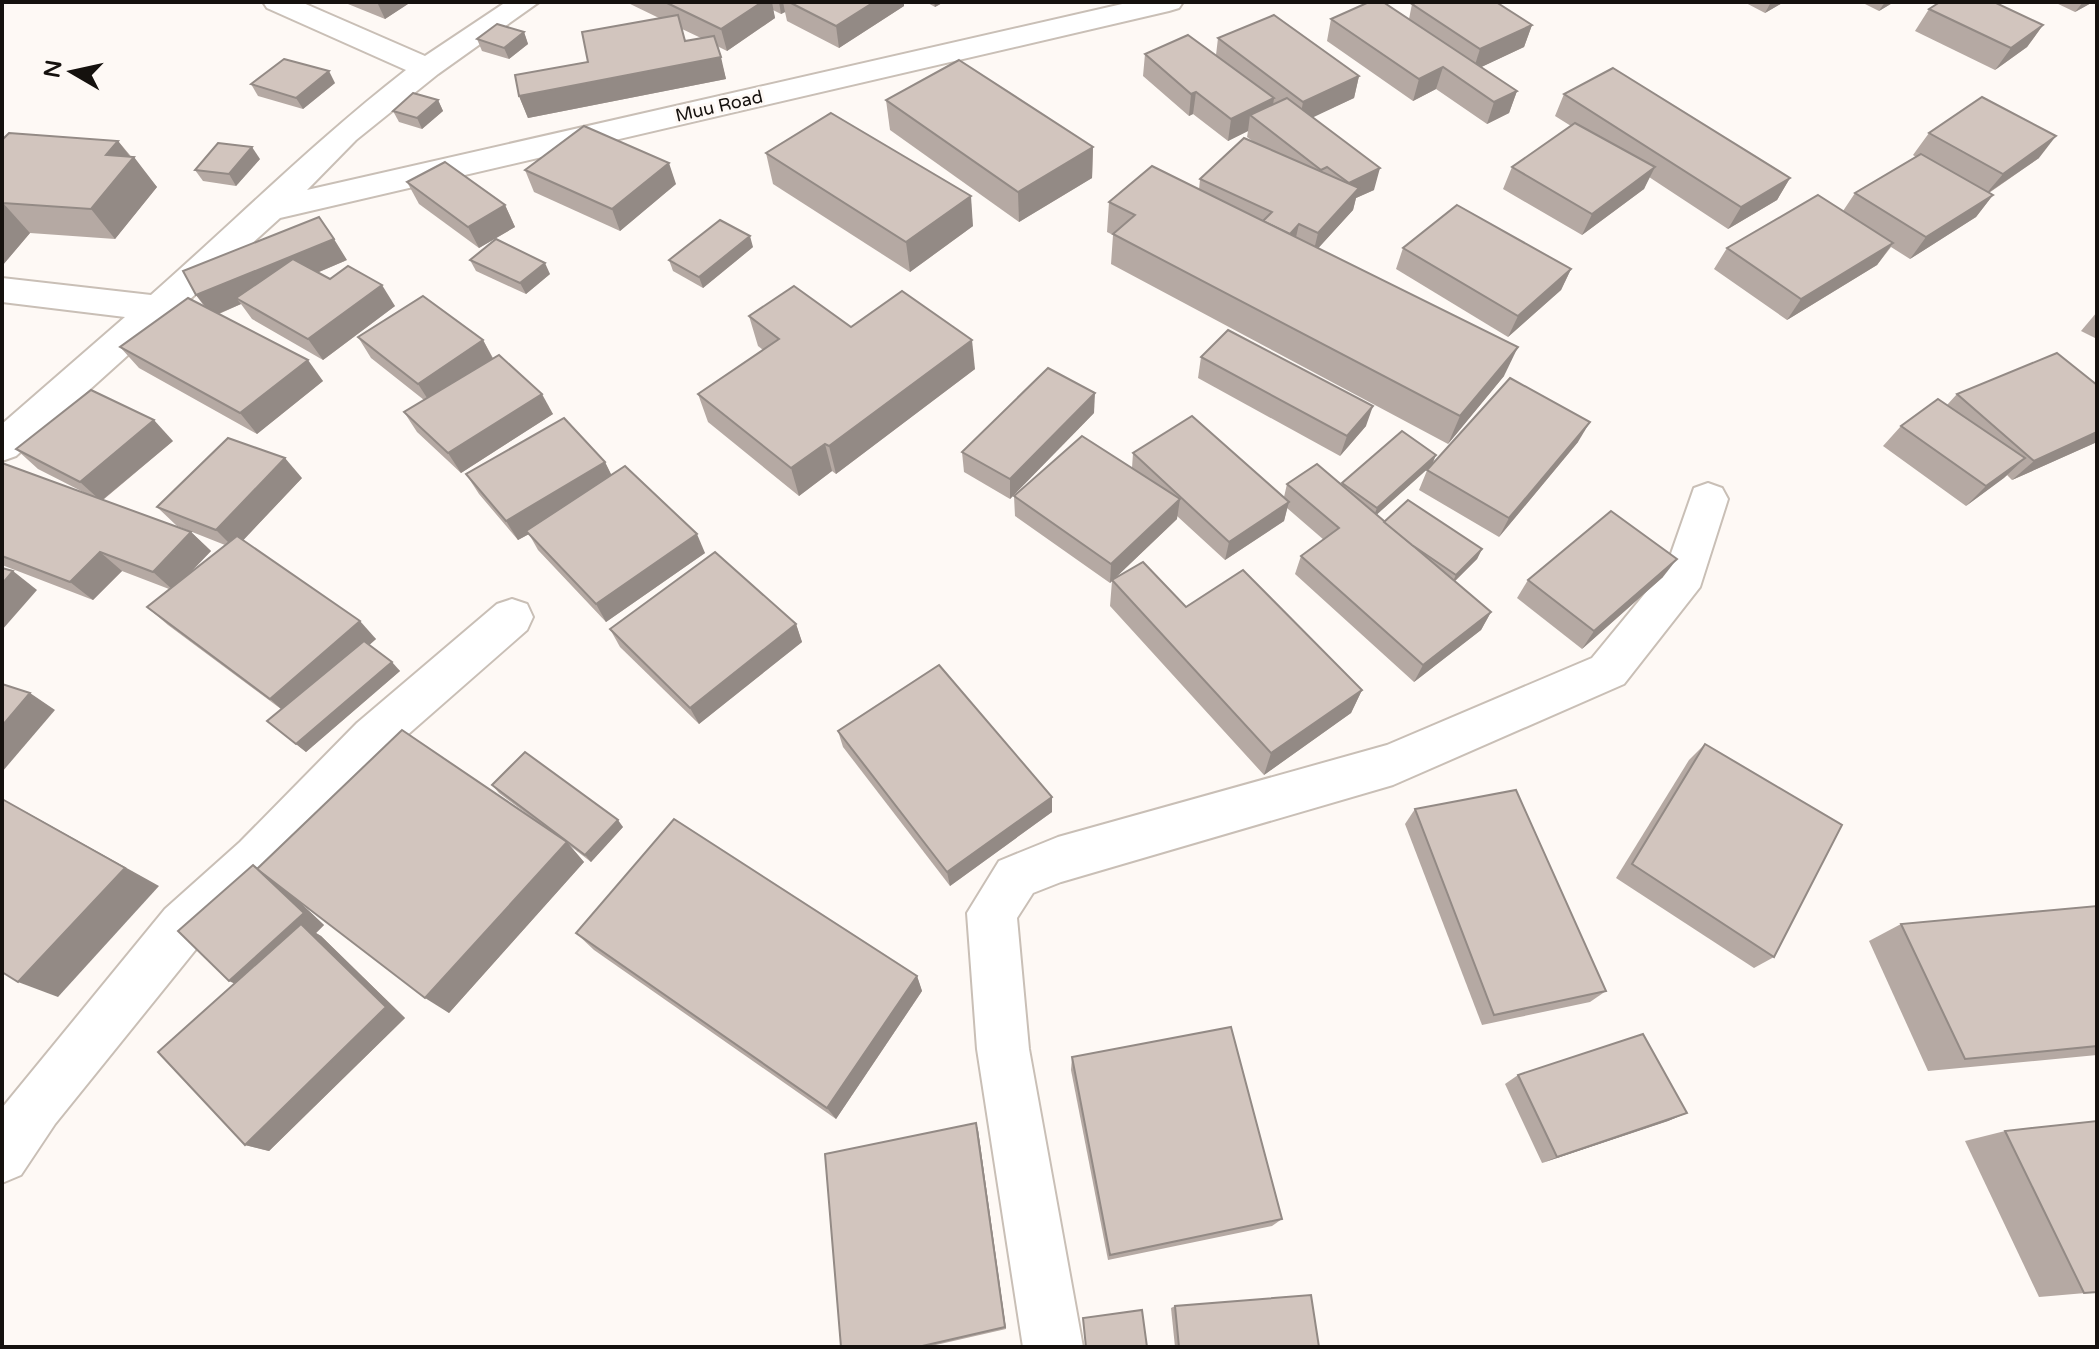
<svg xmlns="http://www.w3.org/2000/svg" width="2099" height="1349" viewBox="0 0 2099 1349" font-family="'Varela Round',sans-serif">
	<rect width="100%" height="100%" fill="#fef9f5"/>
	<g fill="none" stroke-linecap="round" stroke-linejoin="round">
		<defs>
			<g id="minor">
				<path d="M263,2H301L425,56L506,2H539L438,74L356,140L307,190L1131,2H1183L1179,8L1169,11L280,218L16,456L2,461V424L125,317L2,302V278L151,295C236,220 316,140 406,70L267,8Z"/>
				<polygon points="1708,483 1722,488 1728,499 1700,587 1624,684 1393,785 1061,882 1033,893 1017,918 1029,1049 1083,1347 1023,1347 977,1049 967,913 999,861 1058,837 1387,745 1592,658 1666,568 1694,488"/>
				<polygon points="512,599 527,604 533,617 527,630 389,751 274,874 201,943 55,1124 21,1175 2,1183 2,1108 165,909 240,842 357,723 497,604"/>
			</g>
		</defs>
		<use href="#minor" stroke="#c9bfb6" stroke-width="4"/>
		<use href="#minor" fill="#fff" fill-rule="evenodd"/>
	</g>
	<g fill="#b5a9a3" fill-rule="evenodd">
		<polygon points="343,2 411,2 385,19"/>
		<path d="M626,2H904V6L839,48L787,21L785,12L781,14L773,10L775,18L727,51L717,46L726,79L528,118L519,96L588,62L659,18ZM682,29L701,38L685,41Z"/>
		<polygon points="926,2 944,2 935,7"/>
		<polygon points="1744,2 1784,2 1765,13"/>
		<polygon points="1861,2 1894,2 1879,11"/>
		<polygon points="2054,2 2093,2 2075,12"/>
		<polygon points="1412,4 1532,25 1524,47 1481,67 1517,91 1509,113 1487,124 1436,89 1413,101 1327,41 1331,19 1409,19"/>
		<polygon points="1929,9 2043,25 2027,47 1995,70 1915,31"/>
		<polygon points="524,32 528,44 509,59 482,51 477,39"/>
		<polygon points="1218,38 1359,76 1354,98 1312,117 1374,190 1356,198 1353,210 1318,248 1504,376 1448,444 1111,264 1113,235 1107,232 1109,202 1199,190 1200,179 1254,142 1247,137 1248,131 1228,141 1193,114 1189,116 1143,76 1145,54 1216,55"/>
		<polygon points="335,83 303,109 258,96 251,84"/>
		<polygon points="1564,94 1790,178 1777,200 1728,229 1649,177 1644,189 1582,235 1503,189 1512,167 1571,126 1555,116"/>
		<polygon points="438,100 443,111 422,129 399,122 393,111"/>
		<polygon points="886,100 1093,147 1092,178 1019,222 890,130"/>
		<polygon points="1929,133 2039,158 1989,193 1993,195 1976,217 1910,259 1891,247 1877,265 1787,320 1714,269 1727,248 1843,211 1855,193 1916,157 1913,155"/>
		<polygon points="2,140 118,141 157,187 115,239 30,233 2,266"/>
		<polygon points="766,153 973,226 910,272 773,184"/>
		<polygon points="260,159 236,186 203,181 195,170"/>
		<polygon points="525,170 676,184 620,231 534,192"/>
		<polygon points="407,182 505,205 515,227 479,248 419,204"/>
		<polygon points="753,247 703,288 673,271 669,260"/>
		<polygon points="1403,248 1571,269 1561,290 1508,337 1396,269"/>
		<polygon points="347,260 317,273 330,279 395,306 323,360 252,319 241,304 219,314 323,381 257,434 139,368 120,347 204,306 196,295"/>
		<polygon points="470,260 550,274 526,294 476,271"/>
		<polygon points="2097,312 2097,339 2081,331"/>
		<polygon points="749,316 851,327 975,369 836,474 832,471 799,496 708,422 698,394 763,350 758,346"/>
		<polygon points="358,337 483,340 493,358 553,414 461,473 417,432 404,412 424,400 371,358"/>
		<polygon points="1201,357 1366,426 1340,456 1198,378"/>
		<polygon points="2097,385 2097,442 2012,480 2007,475 1966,506 1883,446 1901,426 1947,405 1957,394"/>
		<polygon points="1094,413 1010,499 964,472 962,452"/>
		<polygon points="173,441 103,500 191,532 211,551 191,572 225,545 177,526 157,507 302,478 243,540 376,639 369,645 400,671 306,752 267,721 281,709 168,625 147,607 169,589 122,571 93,600 2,565 2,463 87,494 38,469 16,449"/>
		<polygon points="1578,442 1499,537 1419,490 1428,468 1376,515 1384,522 1482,549 1477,559 1455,581 1491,612 1481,630 1414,682 1295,574 1301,556 1324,540 1287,508 1284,521 1225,560 1177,516 1177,519 1113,580 1186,607 1362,690 1351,713 1264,775 1110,606 1112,581 1110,583 1015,516 1014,496 1132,468 1133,453 1284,497 1287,484 1341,485 1342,483 1433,463"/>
		<polygon points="605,462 611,475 705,553 606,622 538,550 529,534 518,540 479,494 466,474"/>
		<polygon points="1663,577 1582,649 1517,598 1528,580"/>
		<polygon points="796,624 802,642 699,724 620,647 610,629"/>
		<polygon points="838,731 1052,812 950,886 843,747"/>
		<polygon points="1705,744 1774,957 1754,968 1616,878 1689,760"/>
		<polygon points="492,785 623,827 591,862 569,845 584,862 449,1013 295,898 324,925 316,933 321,936 405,1018 269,1151 245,1145 258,868 550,831 499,793"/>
		<polygon points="1415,809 1606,991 1590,1002 1482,1025 1405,824"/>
		<polygon points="2097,906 2097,1055 1928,1071 1869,941 1901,924"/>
		<polygon points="576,933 917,976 922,991 836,1119 594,950"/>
		<polygon points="1072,1057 1282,1219 1272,1226 1108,1260 1071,1070"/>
		<polygon points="1518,1075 1687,1113 1668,1121 1542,1163 1505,1084"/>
		<polygon points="976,1123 978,1130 1006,1329 927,1347 841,1347"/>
		<polygon points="2005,1131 2097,1292 2039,1297 1965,1141"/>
		<polygon points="1175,1306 1319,1347 1175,1347 1171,1308"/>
	</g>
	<g fill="#938a85">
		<polygon points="377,2 411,2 385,19"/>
		<polygon points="762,2 772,2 775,18 727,51 721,29"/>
		<polygon points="779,2 783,2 785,12 781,14"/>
		<polygon points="874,2 904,2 904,6 839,48 836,26"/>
		<polygon points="934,2 944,2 935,7"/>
		<polygon points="1771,2 1784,2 1765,13"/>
		<polygon points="1885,2 1894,2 1879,11"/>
		<polygon points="2083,2 2093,2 2075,12"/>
		<polygon points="1532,25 1524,47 1473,71 1480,49"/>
		<polygon points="2043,25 2027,47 1995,70 2011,48"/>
		<polygon points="524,32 528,44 509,59 504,48"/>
		<polygon points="721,57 726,79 528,118 519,96"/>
		<polygon points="1443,67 1436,89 1413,101 1419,79"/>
		<polygon points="329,71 335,83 303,109 296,98"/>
		<polygon points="1359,76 1354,98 1299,124 1303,102"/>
		<polygon points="1517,91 1509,113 1487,124 1494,102"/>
		<polygon points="1196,92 1193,114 1189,116 1191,94"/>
		<polygon points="1274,98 1271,120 1250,115 1248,131 1228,141 1231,119"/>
		<polygon points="438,100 443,111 422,129 417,118"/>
		<polygon points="2056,136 2039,158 1985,195 2003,174"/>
		<polygon points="118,141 132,159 134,157 157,187 115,239 91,209 106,155"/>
		<polygon points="252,147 260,159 236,186 229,174"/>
		<polygon points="1093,147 1092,178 1019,222 1018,192"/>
		<polygon points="669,163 676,184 620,231 612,209"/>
		<polygon points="1655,167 1644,189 1582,235 1592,214"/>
		<polygon points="1380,168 1374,190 1356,198 1353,210 1313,254 1318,233 1349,183"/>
		<polygon points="1790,178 1777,200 1728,229 1741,207"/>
		<polygon points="1993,195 1976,217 1910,259 1926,237"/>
		<polygon points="971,196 973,226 910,272 906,242"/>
		<polygon points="3,203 30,233 2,266 2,204"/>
		<polygon points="505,205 515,227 479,248 468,227"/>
		<polygon points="1299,224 1294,246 1290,234"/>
		<polygon points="750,236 753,247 703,288 699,277"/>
		<polygon points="334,239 347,260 245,303 236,298 241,304 213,316 196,295"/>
		<polygon points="1893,243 1877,265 1787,320 1801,299"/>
		<polygon points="545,263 550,274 526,294 520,283"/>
		<polygon points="1571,269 1561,290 1508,337 1518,316"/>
		<polygon points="382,285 395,306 323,360 308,339"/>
		<polygon points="483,340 494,361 431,404 418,384"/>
		<polygon points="972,340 975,369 836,474 829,446"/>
		<polygon points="1518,347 1504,376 1448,444 1460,416"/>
		<polygon points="308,360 323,381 257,434 240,413"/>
		<polygon points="1095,393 1094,413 1010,499 1010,479"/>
		<polygon points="542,394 553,414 461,473 448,453"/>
		<polygon points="1373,406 1366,426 1340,456 1347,436"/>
		<polygon points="154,420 173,441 101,501 80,482"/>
		<polygon points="1590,422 1578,442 1499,537 1509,518"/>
		<polygon points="2097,432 2097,442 2012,480 2034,461"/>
		<polygon points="825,444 832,471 799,496 791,468"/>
		<polygon points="1436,455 1432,465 1373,518 1377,508"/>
		<polygon points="285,458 302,478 235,549 216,530"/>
		<polygon points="2025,458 2004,478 1966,506 1986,486"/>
		<polygon points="605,462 615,482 526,531 529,534 518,540 506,521"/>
		<polygon points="1180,499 1177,519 1110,583 1111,564"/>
		<polygon points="1289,502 1284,521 1225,560 1229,542"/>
		<polygon points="191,532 211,551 173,590 153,572"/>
		<polygon points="697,534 705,553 606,622 596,604"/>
		<polygon points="1482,549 1477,559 1451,585 1456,575"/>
		<polygon points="100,552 122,571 93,600 70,582"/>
		<polygon points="1677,559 1663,577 1582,649 1594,631"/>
		<polygon points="13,571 37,590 2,630 2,584"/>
		<polygon points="1491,612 1481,630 1414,682 1423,665"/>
		<polygon points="360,621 376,639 289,716 270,699"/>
		<polygon points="796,624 802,642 699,724 690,708"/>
		<polygon points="392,662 400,671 306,752 296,744"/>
		<polygon points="1362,690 1351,713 1264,775 1271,753"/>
		<polygon points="30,693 55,710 2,772 2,726"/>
		<polygon points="1052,797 1052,812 950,886 947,872"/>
		<polygon points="26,812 159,886 58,997 18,982"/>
		<polygon points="618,820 623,827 591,862 585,855"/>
		<polygon points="567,842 584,862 449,1013 425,998"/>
		<polygon points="253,865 274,878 324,925 316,933 321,936 405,1018 269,1151 245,1145 252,992 229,981"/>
		<polygon points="917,976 922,991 836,1119 827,1108"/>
		<polygon points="1687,1113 1668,1121 1542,1163 1557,1157"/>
		<polygon points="976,1123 978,1130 1006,1329 1005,1327"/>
	</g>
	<g fill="#d2c5be" stroke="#938a85" stroke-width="2">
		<polygon points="665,2 762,2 721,29"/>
		<polygon points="789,2 874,2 836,26"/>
		<polygon points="1369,2 1383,2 1517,91 1494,102 1443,67 1419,79 1331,19"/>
		<polygon points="1418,2 1496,2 1532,25 1480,49 1412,4"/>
		<polygon points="1940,2 1994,2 2043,25 2011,48 1929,9"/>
		<polygon points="678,15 685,41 714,36 721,57 519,96 515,75 588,62 582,32"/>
		<polygon points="1274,15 1359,76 1303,102 1218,38"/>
		<polygon points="497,24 524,32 504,48 477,39"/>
		<polygon points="1188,35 1274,98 1231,119 1196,92 1191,94 1145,54"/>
		<polygon points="284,59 329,71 296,98 251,84"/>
		<polygon points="959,60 1093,147 1018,192 886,100"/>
		<polygon points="1613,68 1790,178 1741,207 1564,94"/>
		<polygon points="413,93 438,100 417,118 393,111"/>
		<polygon points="1982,97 2056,136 2003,174 1929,133"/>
		<polygon points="1287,98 1380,168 1349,183 1327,167 1321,170 1250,115"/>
		<polygon points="831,113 971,196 906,242 766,153"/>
		<polygon points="1575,123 1655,167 1592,214 1512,167"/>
		<polygon points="584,126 669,163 612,209 525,170"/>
		<polygon points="9,133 118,141 106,155 134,157 91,209 3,203 2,204 2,140"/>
		<polygon points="1244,138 1359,188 1318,233 1299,224 1290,234 1263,221 1272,212 1200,179"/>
		<polygon points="218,143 252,147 229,174 195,170"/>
		<polygon points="1921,154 1993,195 1926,237 1855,193"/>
		<polygon points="445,162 505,205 468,227 407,182"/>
		<polygon points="1152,166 1518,347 1460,416 1113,234 1135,215 1109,202"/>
		<polygon points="1818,195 1893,243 1801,299 1727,248"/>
		<polygon points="1457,205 1571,269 1518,316 1403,248"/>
		<polygon points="319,217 334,239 196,295 183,271"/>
		<polygon points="720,220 750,236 699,277 669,260"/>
		<polygon points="496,239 545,263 520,283 470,260"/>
		<polygon points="293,259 330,279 348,266 382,285 308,339 236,298"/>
		<polygon points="794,286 851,327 902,291 972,340 829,446 825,444 791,468 698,394 779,339 749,316"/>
		<polygon points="423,296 483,340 418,384 358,337"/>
		<polygon points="188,298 308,360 240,413 120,347"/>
		<polygon points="1228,330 1373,406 1347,436 1201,357"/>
		<polygon points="2057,353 2097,385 2097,432 2034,461 1957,394"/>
		<polygon points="499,355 542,394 448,453 404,412"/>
		<polygon points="1048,368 1095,393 1010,479 962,452"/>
		<polygon points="1510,378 1590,422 1509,518 1427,470"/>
		<polygon points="91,390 154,420 80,482 16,449"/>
		<polygon points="1938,399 2025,458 1986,486 1901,426"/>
		<polygon points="1192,416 1289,502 1229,542 1133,453"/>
		<polygon points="564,418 605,462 506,521 466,474"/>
		<polygon points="1402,431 1436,455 1377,508 1342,483"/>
		<polygon points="1082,436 1180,499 1111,564 1014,496"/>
		<polygon points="228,438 285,458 216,530 157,507"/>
		<polygon points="2,463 191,532 153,572 100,552 70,582 2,556"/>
		<polygon points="1317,464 1491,612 1423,665 1301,556 1339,528 1287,484"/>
		<polygon points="625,466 697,534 596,604 526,531"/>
		<polygon points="1408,500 1482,549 1456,575 1412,545 1384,522"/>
		<polygon points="1611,511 1677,559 1594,631 1528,580"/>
		<polygon points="237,536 360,621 270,699 147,607"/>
		<polygon points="715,552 796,624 690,708 610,629"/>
		<polygon points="1143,562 1186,607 1243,570 1362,690 1271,753 1112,580"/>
		<polygon points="2,568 13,571 2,584"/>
		<polygon points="364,641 392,662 296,744 267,721"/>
		<polygon points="939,665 1052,797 947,872 838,731"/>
		<polygon points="2,684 30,693 2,726"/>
		<polygon points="402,730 567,842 425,998 257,869"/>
		<polygon points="1705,744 1842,825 1774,957 1632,864"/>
		<polygon points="525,752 618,820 585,855 492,785"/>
		<polygon points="1516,790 1606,991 1494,1015 1415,809"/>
		<polygon points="2,799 125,868 18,982 2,972"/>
		<polygon points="674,819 917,976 827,1108 576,933"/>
		<polygon points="253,865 304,913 229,981 178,931"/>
		<polygon points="2097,906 2097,1046 1965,1059 1901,924"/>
		<polygon points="301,924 386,1007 245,1145 158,1052"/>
		<polygon points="1231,1027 1282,1219 1110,1255 1072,1057"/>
		<polygon points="1643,1034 1687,1113 1557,1157 1518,1075"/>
		<polygon points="2097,1121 2097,1292 2084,1293 2005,1131"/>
		<polygon points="976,1123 1005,1327 918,1347 841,1347 825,1154"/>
		<polygon points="1311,1295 1319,1347 1179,1347 1175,1306"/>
		<polygon points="1142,1310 1147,1347 1086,1347 1083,1318"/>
	</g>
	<g text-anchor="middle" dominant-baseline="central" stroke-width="6" stroke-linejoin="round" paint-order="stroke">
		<g font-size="18" fill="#15110e" stroke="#fef9f5">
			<text transform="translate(719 106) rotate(-13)">Muu Road</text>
		</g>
	</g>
	<rect width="2099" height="1349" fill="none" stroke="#15110e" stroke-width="8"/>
	<g transform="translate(72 72) rotate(279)" stroke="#fef9f5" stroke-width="6" paint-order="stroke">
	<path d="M0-6L14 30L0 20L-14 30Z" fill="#15110e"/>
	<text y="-12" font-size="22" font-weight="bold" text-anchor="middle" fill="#15110e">N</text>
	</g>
</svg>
